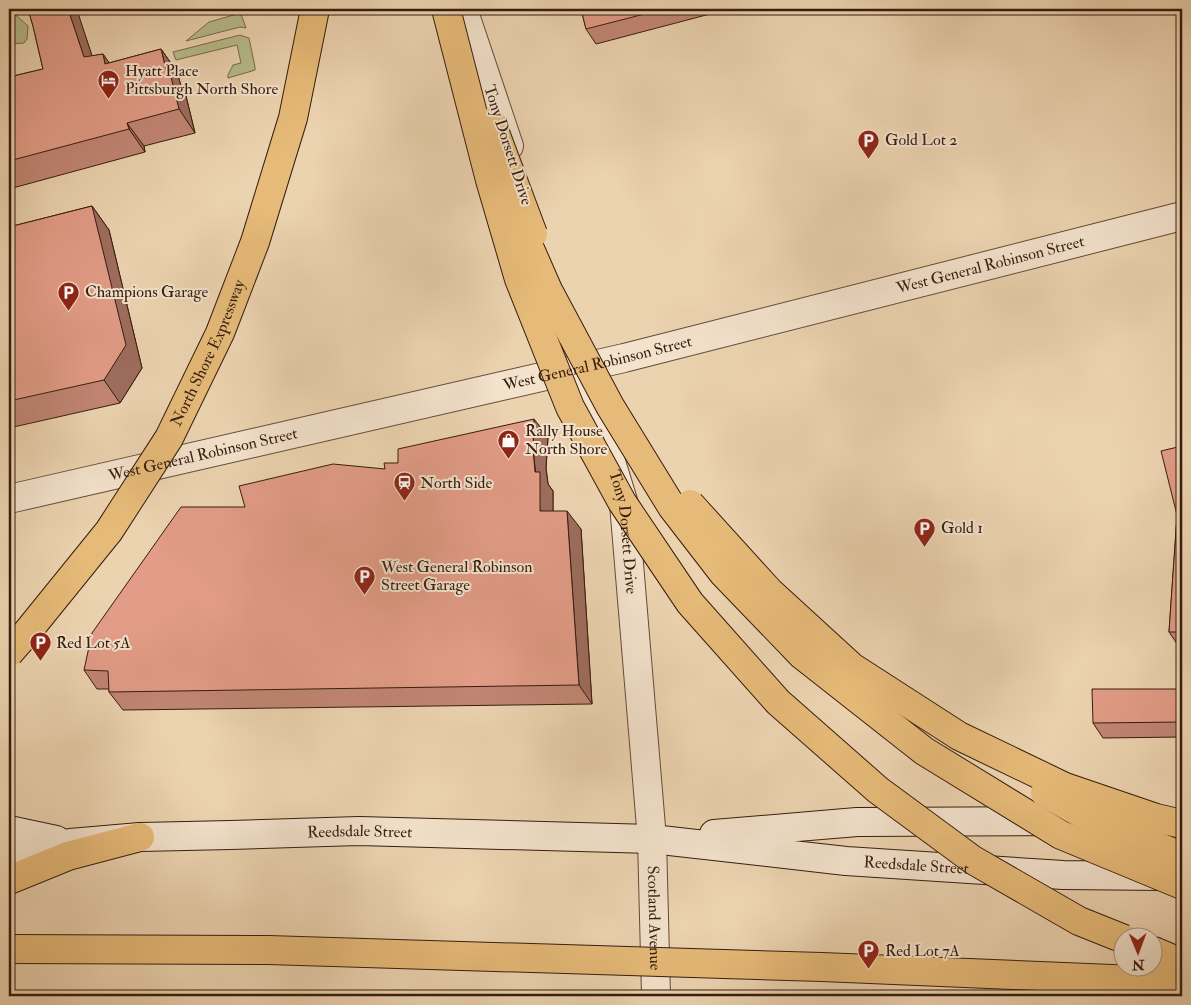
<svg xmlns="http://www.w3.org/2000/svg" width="1191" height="1005" viewBox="0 0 1191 1005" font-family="'IM FELL Double Pica',serif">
	<rect width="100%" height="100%" fill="#ecd3b0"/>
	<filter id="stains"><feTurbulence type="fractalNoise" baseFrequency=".004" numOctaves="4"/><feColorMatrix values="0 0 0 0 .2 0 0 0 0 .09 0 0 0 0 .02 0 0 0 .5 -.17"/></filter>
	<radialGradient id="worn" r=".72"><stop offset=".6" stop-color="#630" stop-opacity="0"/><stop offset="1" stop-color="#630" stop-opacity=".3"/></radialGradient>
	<g fill="#b8bc8b" stroke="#776c4d">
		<polygon points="9,9 28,26 27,39 24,43 9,44"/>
		<polygon points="237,14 241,14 246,28 240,27 186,41 209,22"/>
		<polygon points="240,35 249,38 255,67 255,70 252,71 228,78 228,75 233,65 241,63 237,45 176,60 173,52"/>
	</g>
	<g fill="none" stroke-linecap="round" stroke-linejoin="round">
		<defs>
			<g id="minor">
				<path id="s1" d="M652,839L656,996"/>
			</g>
			<g id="tertiary">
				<polyline points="463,9 509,146"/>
				<path id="s2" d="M582,367L624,504L652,839"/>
				<path id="s3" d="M9,499L624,358L1182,216"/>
			</g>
			<g id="secondary">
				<polyline points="9,830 56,840"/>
				<polyline points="714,834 857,822 1106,821"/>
				<path id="s4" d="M9,854L70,843L140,837L231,835L359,831L652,839L846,861L1063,875L1162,876"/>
			</g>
			<g id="motorway">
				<polyline points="9,880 68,856 140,837"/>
				<polyline points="9,949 268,950"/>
				<polyline points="1154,951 1182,963"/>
				<polyline points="1136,980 1182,980"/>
			</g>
		</defs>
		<use href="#minor" stroke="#644a37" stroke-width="30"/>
		<use href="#tertiary" stroke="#644a37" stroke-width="30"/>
		<use href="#secondary" stroke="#361c0f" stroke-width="30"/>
		<use href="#motorway" stroke="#361c0f" stroke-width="30"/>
		<use href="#minor" stroke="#f3e2cc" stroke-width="28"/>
		<use href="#tertiary" stroke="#f3e2cc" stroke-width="28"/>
		<use href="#secondary" stroke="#f3e2cc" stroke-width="28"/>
		<use href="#motorway" stroke="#e6ba78" stroke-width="28"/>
		<defs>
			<g id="motorway-bridge">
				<polyline points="446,9 490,180 519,279 570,407 622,502 690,603 778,702 878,790 973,860 1079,921 1124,939"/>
				<polyline points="491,122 533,234"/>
				<polyline points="516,217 548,290 610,406 672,507 723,573 802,655 924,751 1061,835 1182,885"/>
				<polyline points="690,504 769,591 852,667 959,736 1065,787 1156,818 1182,824"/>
				<path id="s5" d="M9,653L24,636L109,531L169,438L220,333L255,242L293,118L315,9"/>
				<polyline points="1045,793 1098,823 1182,856"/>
				<polyline points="268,950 822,967 1136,980"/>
			</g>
		</defs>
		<use href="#motorway-bridge" stroke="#361c0f" stroke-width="30" stroke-linecap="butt"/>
		<use href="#motorway-bridge" stroke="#e6ba78" stroke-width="28"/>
	</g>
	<g fill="#c28674" stroke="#361c0f">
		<polygon points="28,9 76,9 92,56 103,54 109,63 161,49 177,72 181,86 185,92 195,133 144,146 145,152 9,189 9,77 43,69 33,26"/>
		<polygon points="581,9 729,9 596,44 586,29"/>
		<polygon points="92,206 109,230 142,368 120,403 9,428 9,227"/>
		<polygon points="548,437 546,468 548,484 553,491 553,511 581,529 592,704 123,710 109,692 109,689 97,689 84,670 245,507 385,469 398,463"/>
		<polygon points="1182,446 1182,651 1169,632"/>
		<polygon points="1182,689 1182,737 1103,738 1093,723"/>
	</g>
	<g fill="#9e6d5e" stroke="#361c0f">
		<polygon points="68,9 76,9 77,10 100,80 84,57"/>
		<polygon points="161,49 177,72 181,86 185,92 195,133 179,109 166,70"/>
		<polygon points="103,54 119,77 105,64"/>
		<polygon points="127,123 144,146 145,152 129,129"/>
		<polygon points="92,206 109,230 142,368 120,403 104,380"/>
		<polygon points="534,419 548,437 546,468 548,484 553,491 553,530 540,511 533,449"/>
		<polygon points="567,511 581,529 592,704 579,685"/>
	</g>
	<g fill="#e29c87" stroke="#361c0f">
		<polygon points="28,9 68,9 84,57 103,54 105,64 161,49 166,70 169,69 179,109 127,123 129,129 9,161 9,77 43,69 33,26"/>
		<polygon points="581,9 664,9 586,29"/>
		<polygon points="92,206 126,345 104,380 9,401 9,227"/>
		<polygon points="534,419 533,449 535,472 540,472 540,511 567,511 579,685 109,692 108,671 84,670 92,633 181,507 245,507 239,486 333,464 385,469 384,463 398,463 398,449"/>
		<polygon points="1182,446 1182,632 1169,632 1177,515 1161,451"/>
		<polygon points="1092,689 1182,689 1182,722 1093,723"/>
	</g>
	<defs>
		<symbol id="hotel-pin" viewBox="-11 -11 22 30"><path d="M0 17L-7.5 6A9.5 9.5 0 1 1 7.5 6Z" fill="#8f2418" stroke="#f3e2cc"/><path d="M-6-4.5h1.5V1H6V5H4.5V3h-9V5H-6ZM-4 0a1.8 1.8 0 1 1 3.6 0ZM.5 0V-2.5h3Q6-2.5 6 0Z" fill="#fff"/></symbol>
		<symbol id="parking-pin" viewBox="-11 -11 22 30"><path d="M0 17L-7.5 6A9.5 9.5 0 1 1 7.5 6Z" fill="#8f2418" stroke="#f3e2cc"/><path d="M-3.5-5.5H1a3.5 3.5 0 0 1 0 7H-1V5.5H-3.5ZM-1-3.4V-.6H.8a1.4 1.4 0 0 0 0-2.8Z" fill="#fff"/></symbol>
		<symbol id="shop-pin" viewBox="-11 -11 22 30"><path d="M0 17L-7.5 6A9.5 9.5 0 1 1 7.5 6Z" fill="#8f2418" stroke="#f3e2cc"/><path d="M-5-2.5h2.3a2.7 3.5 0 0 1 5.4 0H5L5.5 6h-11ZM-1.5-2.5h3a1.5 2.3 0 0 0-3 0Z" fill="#fff"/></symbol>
		<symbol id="station-pin" viewBox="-11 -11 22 30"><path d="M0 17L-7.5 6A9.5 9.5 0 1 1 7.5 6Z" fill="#8f2418" stroke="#f3e2cc"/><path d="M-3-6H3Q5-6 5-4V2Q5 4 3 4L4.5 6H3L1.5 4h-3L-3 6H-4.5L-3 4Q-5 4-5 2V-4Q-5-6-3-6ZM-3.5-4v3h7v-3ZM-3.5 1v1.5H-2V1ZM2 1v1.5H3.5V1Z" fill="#fff"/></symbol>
	</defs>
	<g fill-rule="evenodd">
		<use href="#hotel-pin" x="96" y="68" width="25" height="34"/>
		<use href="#parking-pin" x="856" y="128" width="25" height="34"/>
		<use href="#parking-pin" x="56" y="280" width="25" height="34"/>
		<use href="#shop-pin" x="496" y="428" width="25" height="34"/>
		<use href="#station-pin" x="392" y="470" width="25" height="34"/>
		<use href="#parking-pin" x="912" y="516" width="25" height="34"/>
		<use href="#parking-pin" x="352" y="564" width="25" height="34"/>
		<use href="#parking-pin" x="28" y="630" width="25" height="34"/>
		<use href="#parking-pin" x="856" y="938" width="25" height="34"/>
	</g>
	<g text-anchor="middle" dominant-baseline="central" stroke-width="4" stroke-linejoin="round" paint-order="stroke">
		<g font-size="16" fill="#361c0f" stroke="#f3e2cc" text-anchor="start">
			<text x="125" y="71">Hyatt Place<tspan x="125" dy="18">Pittsburgh North Shore</tspan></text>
			<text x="885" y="140">Gold Lot 2</text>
			<text x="85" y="292">Champions Garage</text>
			<text x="525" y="431">Rally House<tspan x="525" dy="18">North Shore</tspan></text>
			<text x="420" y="483">North Side</text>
			<text x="941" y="528">Gold 1</text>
			<text x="381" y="567">West General Robinson<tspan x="381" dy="18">Street Garage</tspan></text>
			<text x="56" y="643">Red Lot 5A</text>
			<text x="885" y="951">Red Lot 7A</text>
		</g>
		<g font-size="16" fill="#361c0f" stroke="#f3e2cc">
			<text transform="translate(508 145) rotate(72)">Tony Dorsett Drive</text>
			<text stroke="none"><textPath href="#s3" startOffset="1009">West General Robinson Street</textPath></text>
			<text stroke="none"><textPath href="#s5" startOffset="362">North Shore Expressway</textPath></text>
			<text stroke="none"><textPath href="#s3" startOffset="604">West General Robinson Street</textPath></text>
			<text stroke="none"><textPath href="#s3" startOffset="199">West General Robinson Street</textPath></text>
			<text stroke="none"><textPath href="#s2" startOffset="171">Tony Dorsett Drive</textPath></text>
			<text stroke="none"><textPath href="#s4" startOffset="352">Reedsdale Street</textPath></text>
			<text stroke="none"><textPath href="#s4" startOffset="910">Reedsdale Street</textPath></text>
			<text stroke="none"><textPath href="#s1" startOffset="79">Scotland Avenue</textPath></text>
		</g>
	</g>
	<rect width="1191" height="1005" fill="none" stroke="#ecd3b0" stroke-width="30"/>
	<rect x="10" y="10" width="1171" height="985" fill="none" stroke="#361c0f" stroke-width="2.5"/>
	<rect x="15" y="15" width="1161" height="975" fill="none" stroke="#361c0f"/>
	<g transform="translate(1138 952) rotate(179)"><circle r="24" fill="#f3e2cc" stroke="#a79380"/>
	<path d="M0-4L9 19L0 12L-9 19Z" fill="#8f2418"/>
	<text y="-8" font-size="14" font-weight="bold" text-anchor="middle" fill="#361c0f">N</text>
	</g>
	<rect width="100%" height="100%" filter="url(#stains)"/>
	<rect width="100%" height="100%" fill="url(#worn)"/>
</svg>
